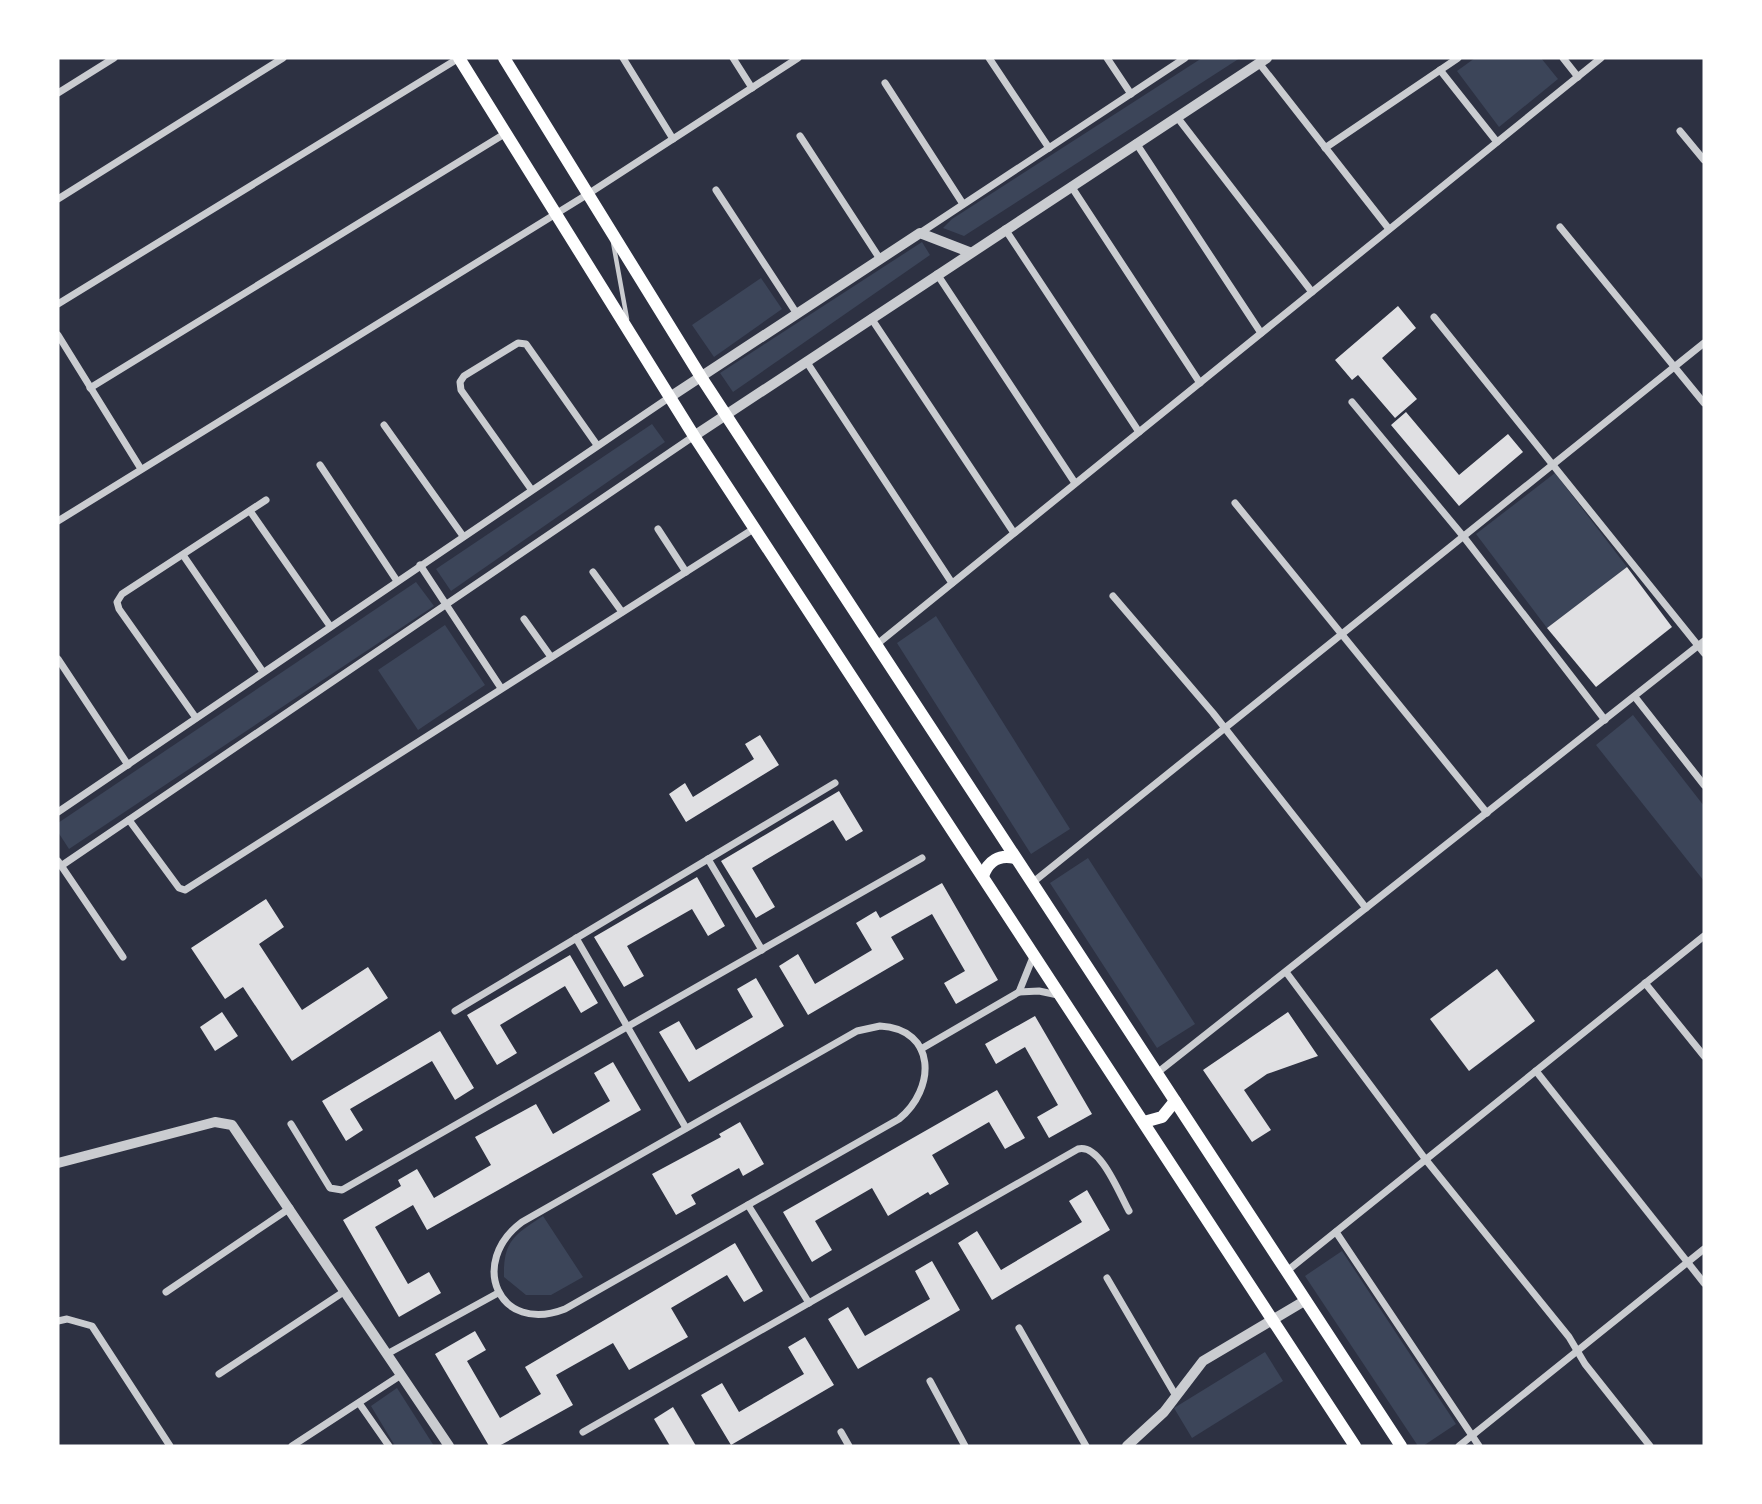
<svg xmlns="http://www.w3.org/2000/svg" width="1762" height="1504" viewBox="0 0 1762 1504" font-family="'Public Sans',sans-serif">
	<rect width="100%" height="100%" fill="#2d3142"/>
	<g fill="#3c4559">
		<polygon points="1202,58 1240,58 964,236 943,228 952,219"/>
		<polygon points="1475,58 1541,58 1558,79 1499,127 1457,71"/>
		<polygon points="922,242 930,255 733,392 720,373"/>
		<polygon points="761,278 782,309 714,357 692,325"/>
		<polygon points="652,424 665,442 451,591 436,569"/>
		<polygon points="1555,473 1627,567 1547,628 1476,534"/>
		<polygon points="416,582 434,606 69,849 58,832 58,823"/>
		<polygon points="936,616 1070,829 1031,854 897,643"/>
		<polygon points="445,625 485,685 418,730 378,670"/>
		<polygon points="1633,715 1704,806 1704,881 1596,745"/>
		<polygon points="1088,858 1195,1024 1157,1048 1050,883"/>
		<path d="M543,1216L583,1277L551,1295H526L504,1277C503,1241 514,1235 543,1216Z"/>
		<polygon points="1342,1251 1456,1424 1423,1446 1418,1446 1305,1276"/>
		<polygon points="1265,1352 1283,1381 1192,1438 1174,1408"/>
		<polygon points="397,1388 434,1446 395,1446 371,1406"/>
	</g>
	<g fill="#e0e0e3">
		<polygon points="1398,306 1416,328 1382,358 1417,399 1395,418 1358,375 1352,380 1335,360"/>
		<polygon points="1406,412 1459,475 1508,434 1523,452 1459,506 1391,425"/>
		<polygon points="1627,567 1672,627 1596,687 1547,628"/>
		<polygon points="760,735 779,765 686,822 669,794 685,783 693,797 754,759 745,744"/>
		<polygon points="839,791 863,831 846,841 833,820 752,868 775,907 756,918 721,861"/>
		<polygon points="697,877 725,926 708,936 692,909 627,946 644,976 624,987 594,937"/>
		<polygon points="942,883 998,980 956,1004 944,983 965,971 932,914 891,937 904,959 808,1015 779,966 798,954 815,984 872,950 856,923 876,911 880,918"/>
		<polygon points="266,899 284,927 259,944 302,1010 368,967 388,998 292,1061 243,987 225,999 191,948"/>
		<polygon points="570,955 598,1003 581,1013 565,986 500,1025 517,1053 497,1065 467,1015"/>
		<polygon points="1497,969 1535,1021 1469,1071 1430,1019"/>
		<polygon points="756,978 784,1026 689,1082 659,1032 679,1021 696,1050 753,1017 737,989"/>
		<polygon points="222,1012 238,1036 215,1051 200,1027"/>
		<polygon points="1288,1012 1318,1056 1267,1074 1244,1090 1271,1130 1252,1142 1203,1070"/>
		<polygon points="1035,1016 1092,1114 1049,1138 1037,1117 1058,1105 1025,1047 996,1064 985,1044"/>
		<polygon points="440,1031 474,1088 455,1100 432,1061 350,1109 363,1130 346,1141 322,1101"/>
		<polygon points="613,1062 641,1110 427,1230 413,1205 375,1227 408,1284 429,1272 441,1293 399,1317 343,1220 401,1186 398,1180 417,1169 434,1198 491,1165 475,1137 536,1104 553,1134 610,1101 594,1073"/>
		<polygon points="997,1090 1025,1138 1005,1149 989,1122 932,1155 949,1184 930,1195 928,1192 888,1216 872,1188 815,1221 832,1250 812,1262 783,1212"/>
		<polygon points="740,1122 764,1164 743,1176 739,1168 691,1195 696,1204 676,1215 652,1174 721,1137 719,1134"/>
		<polygon points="1087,1190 1110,1230 992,1300 958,1243 977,1231 1001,1270 1082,1222 1069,1201"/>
		<polygon points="735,1243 763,1291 744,1302 727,1275 671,1308 688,1337 629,1370 613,1343 556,1375 573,1405 499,1446 489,1446 435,1354 475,1331 486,1350 467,1361 500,1418 541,1394 525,1367"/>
		<polygon points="932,1261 960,1310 858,1369 828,1319 848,1307 865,1336 930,1299 915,1271"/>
		<polygon points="805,1337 834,1385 731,1445 701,1395 722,1383 739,1412 804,1374 788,1347"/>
		<polygon points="673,1407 696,1446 670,1446 654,1419"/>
	</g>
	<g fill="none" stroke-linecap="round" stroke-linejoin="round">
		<polyline stroke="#caccd0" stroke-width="4.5" points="613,242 627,319"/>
		<g stroke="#caccd0" stroke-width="7">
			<polyline points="623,58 673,139"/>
			<polyline points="733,58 752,88"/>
			<polyline points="989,58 1049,148"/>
			<polyline points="1107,58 1131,94"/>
			<polyline points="1563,58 1578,77"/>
			<polyline points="1259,63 1389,229"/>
			<polyline points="1440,70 1497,142"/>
			<polyline points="885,83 963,204"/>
			<polyline points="58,93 114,58"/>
			<polyline points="1177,117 1312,292"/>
			<polyline points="1680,131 1704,160"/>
			<polyline points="800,136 880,259"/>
			<polyline points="1136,143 1261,333"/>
			<polyline points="1325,148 1458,58"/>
			<polyline points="1071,186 1200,383"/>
			<polyline points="716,190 797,314"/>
			<polyline points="58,199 283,58"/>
			<polyline points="1560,227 1704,403"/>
			<polyline points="1005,229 1139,432"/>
			<polyline points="920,233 1185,58"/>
			<polyline points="937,274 1075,483"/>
			<polyline points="58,304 459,58"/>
			<polyline points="1434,317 1704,653"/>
			<polyline points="871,318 1014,533"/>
			<polyline points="58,335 141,469"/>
			<polyline points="806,361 952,583"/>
			<polyline points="90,388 506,133"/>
			<polyline points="1352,402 1463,536 1605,720"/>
			<polyline points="384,425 463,536"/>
			<polyline points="320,465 397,581"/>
			<polyline points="531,489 461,390 460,382 464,376 518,343 526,344 597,445"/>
			<polyline points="1235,503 1487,813"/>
			<polyline points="250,511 330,626"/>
			<polyline points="58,521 588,194 798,58"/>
			<polyline points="658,529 686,572"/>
			<polyline points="183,555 263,672"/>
			<polyline points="420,565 501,688"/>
			<polyline points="593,572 622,612"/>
			<polyline points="1113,596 1213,713 1366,908"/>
			<polyline points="524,619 551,657"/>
			<polyline points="876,645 1601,58"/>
			<polyline points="58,659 128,765"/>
			<polyline points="1635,697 1704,785"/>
			<polyline points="196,718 119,609 117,602 122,594 266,500"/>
			<polyline points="58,812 670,397"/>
			<polyline points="129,820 179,888 185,890 755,528"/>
			<polyline points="708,859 762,950"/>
			<polyline points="58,861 123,957"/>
			<polyline points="61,866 694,436"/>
			<polyline points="1032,883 1704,343"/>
			<polyline points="576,938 686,1128"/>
			<polyline points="1286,972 1426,1160 1569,1337 1585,1364 1650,1446"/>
			<polyline points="1645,983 1704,1056"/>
			<polyline points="1019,992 1033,957"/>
			<polyline points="455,1011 835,783"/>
			<path d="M880,1026C937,1029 936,1089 899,1119L565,1309C498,1335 468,1262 522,1222L857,1031Z"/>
			<polyline points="921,1049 1019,992 1039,991 1058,995"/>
			<polyline points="1536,1071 1704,1283"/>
			<polyline points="1157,1073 1704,641"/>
			<polyline points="291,1124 330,1188 342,1190 922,858"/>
			<polyline points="748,1205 809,1303"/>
			<polyline points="1336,1232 1479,1446"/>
			<polyline points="1287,1271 1704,936"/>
			<polyline points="1107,1278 1176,1396"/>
			<polyline points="166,1292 290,1208"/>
			<polyline points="58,1321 67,1319 92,1326 170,1446"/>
			<polyline points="1019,1328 1086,1446"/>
			<polyline points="387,1354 498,1293"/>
			<polyline points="219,1374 345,1291"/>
			<polyline points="930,1381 965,1446"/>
			<polyline points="359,1403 389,1446"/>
			<path d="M583,1432L1078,1149C1100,1143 1119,1193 1129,1211"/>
			<polyline points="841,1432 849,1446"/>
			<polyline points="292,1446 401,1375"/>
			<polyline points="1459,1446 1704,1249"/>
		</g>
		<g stroke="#caccd0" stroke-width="10">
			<polyline points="670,397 920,233 969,252"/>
			<polyline points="694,436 1267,58"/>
			<polyline points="58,1163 215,1122 232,1125 449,1446"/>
			<polyline points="1127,1446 1164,1412 1203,1361 1306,1300"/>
		</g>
		<g stroke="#fff" stroke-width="12">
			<polyline points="459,58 694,436 1355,1446"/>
			<polyline points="504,58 701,377 1401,1446"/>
			<path d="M983,876C988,861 999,854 1015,858"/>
			<polyline points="1144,1122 1162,1117 1175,1101"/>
		</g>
	</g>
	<rect width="1762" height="1504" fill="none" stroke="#ffffff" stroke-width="119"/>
</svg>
